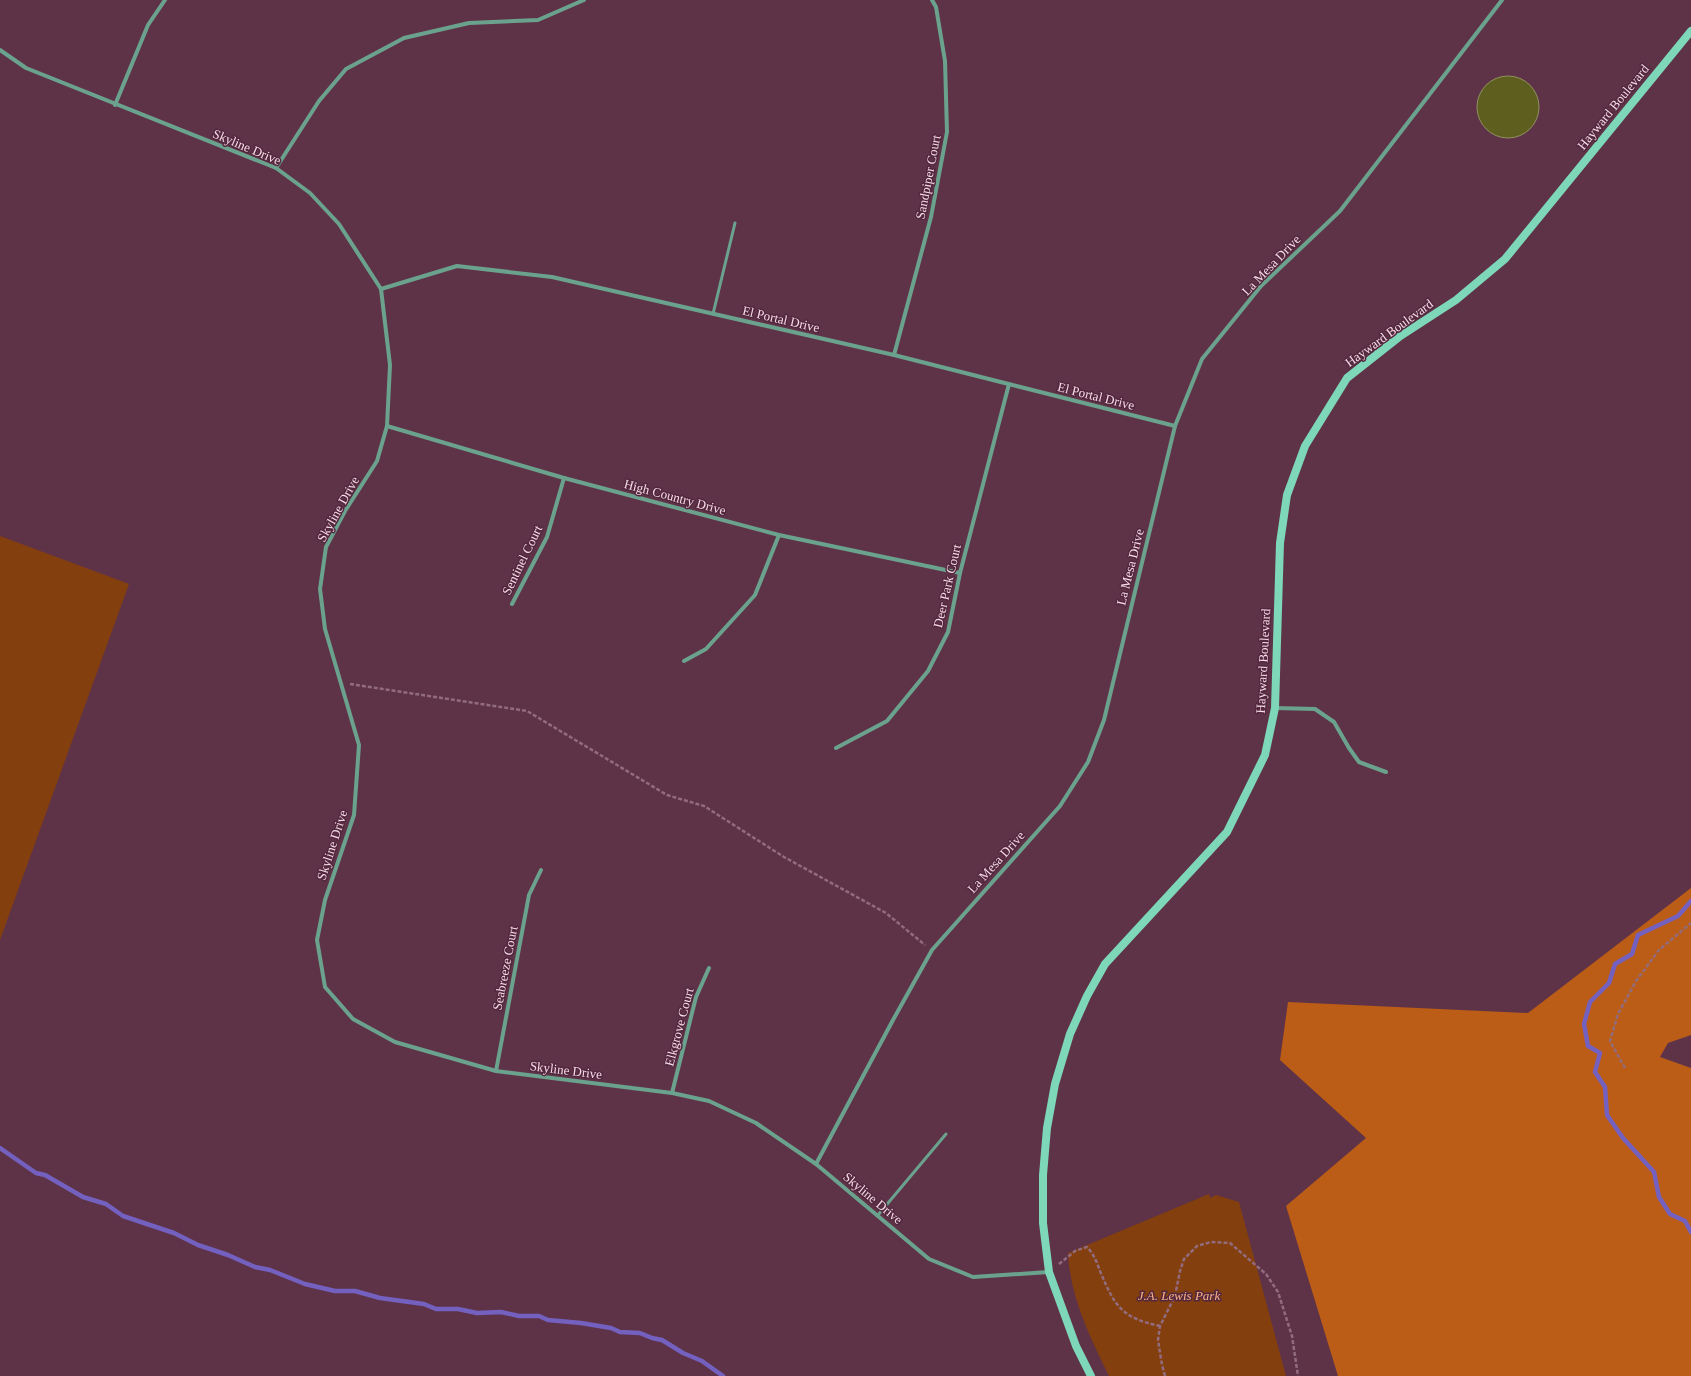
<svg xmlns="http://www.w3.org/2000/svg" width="1691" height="1376" viewBox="0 0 1691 1376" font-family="Georgia,serif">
	<rect width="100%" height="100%" fill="#5e3348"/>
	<g fill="#843f0e">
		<polygon points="0,536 129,584 0,940"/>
		<path d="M1209,1194L1210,1198L1216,1195L1239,1202L1286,1376H1109C1090,1337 1070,1297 1068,1253Z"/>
	</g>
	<polygon fill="#bb5c17" points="1691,888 1691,1035 1668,1043 1660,1057 1691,1068 1691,1376 1338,1376 1286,1206 1366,1138 1280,1060 1288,1002 1528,1013"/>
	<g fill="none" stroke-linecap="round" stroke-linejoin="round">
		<g stroke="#7360bf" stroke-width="4.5">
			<polyline points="1691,901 1678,916 1638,935 1632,954 1615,964 1609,983 1590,1002 1584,1024 1588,1046 1600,1053 1595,1072 1605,1087 1607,1115 1623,1138 1654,1172 1659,1197 1670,1214 1685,1221 1691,1232"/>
			<polyline points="0,1148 36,1173 45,1175 83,1197 106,1204 123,1216 174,1233 198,1245 228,1255 255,1267 270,1270 305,1284 335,1291 355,1291 380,1298 424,1304 436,1309 458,1309 477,1313 501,1312 519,1316 539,1316 548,1320 581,1323 611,1328 620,1332 640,1333 652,1338 662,1340 683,1353 702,1361 723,1376"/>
		</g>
	</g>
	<circle fill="#5e5f1e" stroke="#8f915f" cx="1508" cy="107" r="31"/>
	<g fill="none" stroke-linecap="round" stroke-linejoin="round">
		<g stroke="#926c7e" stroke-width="2.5" stroke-dasharray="4 2" stroke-linecap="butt">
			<polyline points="350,684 527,711 667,795 704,806 784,857 886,913 925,945"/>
			<polyline points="1625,1068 1610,1041 1618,1014 1636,981 1659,950 1691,923"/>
			<path d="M1059,1264L1075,1251L1087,1247C1094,1254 1097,1263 1100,1271C1115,1307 1122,1318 1160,1326"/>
			<polyline points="1165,1376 1162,1365 1158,1340 1160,1326 1175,1296 1180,1271 1184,1259 1197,1246 1211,1242 1230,1243 1266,1274 1278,1292 1292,1336 1298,1376"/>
		</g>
		<g stroke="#6ba28e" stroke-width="3">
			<polyline points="713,314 735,223"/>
			<polyline points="878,1215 946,1134"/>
		</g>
		<g stroke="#6ba28e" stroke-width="4">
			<polyline points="0,50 26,68 276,168 310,193 339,224 381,289 390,365 387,426 377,461 345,511 326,547 320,589 325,629 359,745 354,815 325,900 317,940 325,987 353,1019 395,1042 496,1071 672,1093 709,1101 756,1123 816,1164 929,1259 973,1277 1049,1272"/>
			<polyline points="115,105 148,25 165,0"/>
			<polyline points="276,168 319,101 346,69 404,38 469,23 538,20 584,0"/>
			<polyline points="381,289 457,266 552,277 894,355 1175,426"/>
			<polyline points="894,355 931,217 947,132 945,61 936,7 932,0"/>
			<polyline points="387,426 564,478 779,535 960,573"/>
			<polyline points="512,604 547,537 564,478"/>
			<polyline points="684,661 706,649 755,595 779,535"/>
			<polyline points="1275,708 1315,709 1334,722 1349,748 1359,762 1386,772"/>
			<polyline points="836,748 887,721 928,671 948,632 960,573 1009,384"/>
			<polyline points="496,1071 529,895 541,870"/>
			<polyline points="672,1093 696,997 709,968"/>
			<polyline points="816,1164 893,1020 932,950 1060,806 1088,762 1104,720 1175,426 1202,359 1261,286 1340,211 1502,0"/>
		</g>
		<polyline stroke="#7dd7b8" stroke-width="8" points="1091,1376 1076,1346 1049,1272 1043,1223 1043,1175 1047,1128 1055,1084 1070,1034 1087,996 1105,964 1227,832 1265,755 1275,708 1280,543 1287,495 1305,446 1347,378 1399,337 1456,300 1505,259 1691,31"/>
	</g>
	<g text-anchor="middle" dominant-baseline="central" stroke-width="3" stroke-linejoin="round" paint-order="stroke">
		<g font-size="13" fill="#f7dbe7" stroke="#53283e">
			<text transform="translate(1613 107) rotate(-51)">Hayward Boulevard</text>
			<text transform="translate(247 147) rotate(23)">Skyline Drive</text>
			<text transform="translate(928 177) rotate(-79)">Sandpiper Court</text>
			<text transform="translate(1271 265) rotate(-46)">La Mesa Drive</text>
			<text transform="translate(781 319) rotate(13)">El Portal Drive</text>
			<text transform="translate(1389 333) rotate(-36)">Hayward Boulevard</text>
			<text transform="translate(1096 396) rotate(14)">El Portal Drive</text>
			<text transform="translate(675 497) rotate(15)">High Country Drive</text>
			<text transform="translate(338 509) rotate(-61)">Skyline Drive</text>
			<text transform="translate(522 560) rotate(-64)">Sentinel Court</text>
			<text transform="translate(1130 567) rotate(-76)">La Mesa Drive</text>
			<text transform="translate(947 586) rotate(-77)">Deer Park Court</text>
			<text transform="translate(1263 661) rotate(-87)">Hayward Boulevard</text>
			<text transform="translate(332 845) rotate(-72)">Skyline Drive</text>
			<text transform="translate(996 862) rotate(-48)">La Mesa Drive</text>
			<text transform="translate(505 968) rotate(-79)">Seabreeze Court</text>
			<text transform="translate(679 1027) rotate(-75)">Elkgrove Court</text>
			<text transform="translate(566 1070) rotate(7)">Skyline Drive</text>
			<text transform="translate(873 1198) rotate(40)">Skyline Drive</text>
		</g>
		<g font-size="13" font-style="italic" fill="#fcb187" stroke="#53283e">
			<text x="1179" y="1295">J.A. Lewis Park</text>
		</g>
	</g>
</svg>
